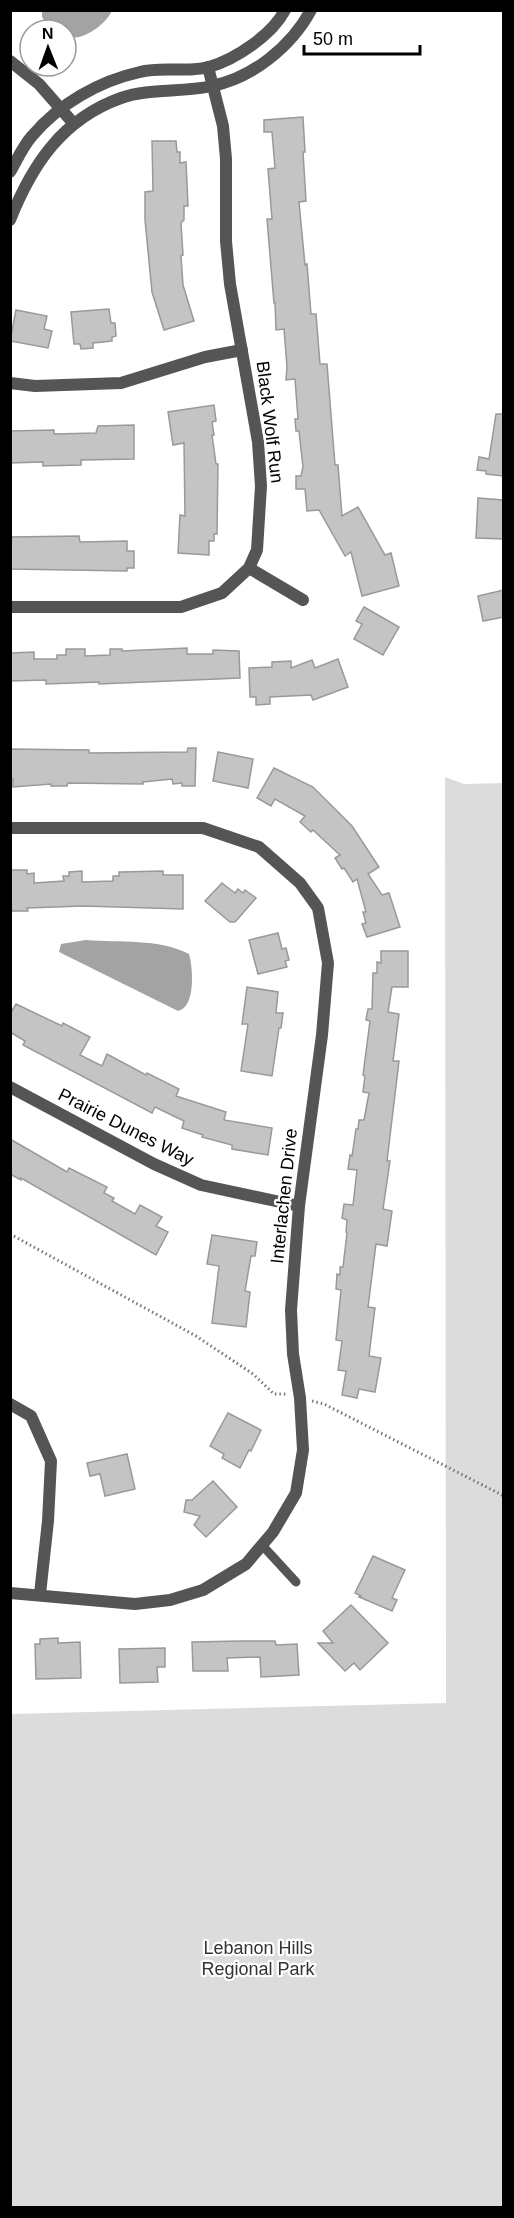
<svg xmlns="http://www.w3.org/2000/svg" width="514" height="2218" viewBox="0 0 514 2218" font-family="Arial,sans-serif">
	<rect width="100%" height="100%" fill="#fff"/>
	<polygon fill="#dcdcdc" points="445,777 464,784 504,783 503,2207 11,2207 11,1714 446,1703"/>
	<g fill="#a3a3a3">
		<path d="M42,11V10L112,11C104,26 84,40 66,38V30H50L42,17Z"/>
		<path d="M86,940C120,943 158,938 189,954C193,968 196,1007 178,1011L59,952L61,944Z"/>
	</g>
	<g fill="#c4c4c4" stroke="#999" stroke-width="1.5">
		<polygon points="303,117 305,152 303,152 306,201 299,202 305,265 307,264 311,314 316,314 320,364 327,364 335,465 338,465 342,516 358,507 385,555 391,553 399,586 362,596 351,552 345,556 319,510 307,511 305,489 296,489 296,476 301,476 303,467 299,431 296,431 295,419 298,419 295,379 286,380 287,367 284,329 276,330 275,303 274,303 267,219 272,219 268,169 275,168 272,132 264,132 264,120"/>
		<polygon points="152,141 176,141 177,152 180,152 180,163 186,162 188,206 184,206 184,220 181,223 183,255 181,256 183,285 194,321 164,330 152,292 145,220 145,192 153,191"/>
		<polygon points="109,309 111,323 115,323 116,336 112,337 112,341 93,343 93,348 81,349 80,344 74,344 71,312"/>
		<polygon points="16,310 47,316 44,329 52,331 48,348 10,341"/>
		<polygon points="214,405 216,421 212,422 214,435 212,435 216,464 218,464 217,534 214,534 214,541 209,541 209,555 178,553 180,515 185,516 184,443 173,445 168,412"/>
		<polygon points="496,414 504,414 503,476 486,474 486,471 477,470 479,457 489,459"/>
		<polygon points="134,425 134,459 81,460 81,465 43,466 43,462 10,463 10,431 54,430 54,434 96,433 98,426"/>
		<polygon points="478,498 503,500 504,539 476,538"/>
		<polygon points="79,536 80,542 127,541 127,551 134,551 134,568 127,568 127,571 10,569 10,537"/>
		<polygon points="504,590 504,617 483,621 478,596"/>
		<polygon points="364,607 399,627 383,655 354,639 362,624 356,621"/>
		<polygon points="187,648 187,654 213,654 213,650 239,651 240,678 99,684 99,682 46,684 46,680 10,681 10,653 34,652 34,659 57,659 57,655 66,655 66,649 85,649 85,656 110,655 110,649 122,649 122,651"/>
		<polygon points="338,659 348,687 313,700 311,695 270,697 270,704 256,705 256,697 250,697 249,668 272,667 272,662 291,661 291,668 312,660 315,668"/>
		<polygon points="188,748 196,748 195,786 182,786 182,783 173,784 172,779 143,782 143,784 68,783 67,786 51,786 51,784 13,787 13,779 10,779 10,749 89,750 89,753 187,752"/>
		<polygon points="218,752 253,759 248,788 213,781"/>
		<polygon points="274,768 313,787 352,826 379,867 368,874 382,895 389,893 400,927 367,937 362,924 366,923 363,912 366,912 357,879 353,882 344,868 342,869 335,858 340,855 313,830 311,832 300,822 305,816 275,799 271,806 257,798"/>
		<polygon points="10,870 27,870 27,874 34,873 34,883 64,881 63,876 69,876 69,872 82,871 82,882 113,881 113,876 119,876 119,872 163,871 163,875 183,875 183,909 83,906 27,908 28,911 10,911"/>
		<polygon points="222,883 235,893 238,889 243,893 245,890 256,898 235,922 230,922 205,901"/>
		<polygon points="278,933 282,949 286,948 289,960 285,961 287,967 258,974 249,940"/>
		<polygon points="381,951 408,951 408,987 392,987 388,1012 399,1014 393,1061 399,1061 387,1161 390,1161 383,1209 392,1211 387,1246 376,1244 368,1307 375,1308 369,1356 381,1358 375,1392 359,1389 357,1398 342,1395 346,1371 338,1370 342,1341 336,1340 341,1290 336,1289 337,1274 340,1275 340,1267 343,1267 347,1233 346,1232 347,1220 342,1218 344,1204 353,1205 357,1170 348,1169 350,1155 352,1156 356,1129 358,1129 359,1120 364,1120 369,1093 363,1092 365,1076 363,1075 370,1021 366,1020 368,1009 372,1009 373,973 377,973 377,962 381,963"/>
		<polygon points="247,987 278,992 276,1013 283,1013 281,1028 279,1028 272,1076 241,1071 248,1024 242,1024"/>
		<polygon points="16,1004 62,1026 63,1023 90,1037 80,1055 102,1066 107,1054 146,1075 147,1073 179,1089 176,1096 226,1112 224,1120 272,1128 268,1155 232,1149 232,1145 202,1137 203,1135 182,1128 184,1121 155,1107 152,1113 23,1045 25,1041 10,1032 10,1014"/>
		<polygon points="10,1139 67,1172 69,1168 107,1187 104,1193 114,1198 112,1201 135,1214 140,1205 162,1217 156,1226 168,1232 156,1255 21,1178 21,1180 10,1174"/>
		<polygon points="212,1235 257,1242 255,1256 251,1256 245,1291 250,1292 246,1327 212,1323 219,1266 207,1264"/>
		<polygon points="228,1413 261,1430 251,1451 249,1450 240,1468 222,1458 224,1454 210,1446"/>
		<polygon points="127,1454 135,1489 105,1496 100,1474 90,1476 87,1463"/>
		<polygon points="213,1481 237,1507 206,1537 194,1525 200,1516 184,1512 186,1500 192,1500"/>
		<polygon points="373,1556 405,1570 392,1598 397,1600 392,1611 359,1597 361,1596 355,1593"/>
		<polygon points="351,1605 388,1643 360,1670 354,1663 345,1671 318,1643 333,1643 323,1631"/>
		<polygon points="58,1638 58,1643 80,1642 81,1678 36,1679 35,1644 40,1644 40,1639"/>
		<polygon points="241,1641 275,1641 276,1645 297,1644 299,1675 261,1677 260,1657 227,1658 228,1671 193,1671 192,1642"/>
		<polygon points="165,1648 165,1667 157,1667 158,1682 120,1683 119,1649"/>
	</g>
	<g fill="none" stroke-linecap="round" stroke-linejoin="round">
		<g stroke="#777" stroke-width="3" stroke-dasharray="1.5 3" stroke-linecap="butt">
			<polyline points="10,1234 196,1336 253,1374 274,1394 288,1394"/>
			<polyline points="312,1401 324,1404 504,1496"/>
		</g>
		<polyline stroke="#555" stroke-width="9" points="262,1545 296,1582"/>
		<g stroke="#555" stroke-width="12">
			<polyline points="10,61 39,84 74,124"/>
			<path d="M10,172C17,160 23,146 32,136C59,104 99,81 140,72C162,66 188,73 209,67C236,59 272,35 285,10"/>
			<path d="M10,220C32,165 62,119 121,98C150,88 181,93 212,86C252,78 291,47 311,10"/>
			<polyline points="10,383 35,386 121,383 205,357 242,350"/>
			<polyline points="249,568 303,600"/>
			<polyline points="10,607 181,607 222,593 249,568 257,550 261,486 258,442 230,284 226,241 226,159 223,126 208,67"/>
			<polyline points="10,828 203,828 259,847 300,883 318,908 328,963 322,1035 299,1206 291,1310 293,1354 300,1398 303,1450 296,1493 273,1532 246,1564 203,1590 170,1600 135,1604 10,1593"/>
			<polyline points="10,1087 154,1164 201,1185 299,1206"/>
			<polyline points="10,1404 31,1416 51,1461 48,1521 40,1594"/>
		</g>
	</g>
	<g text-anchor="middle" dominant-baseline="central" stroke-width="4.5" stroke-linejoin="round" paint-order="stroke">
		<g font-size="18" fill="#000" stroke="#fff">
			<text transform="translate(270 422) rotate(83)">Black Wolf Run</text>
			<text transform="translate(126 1127) rotate(27)">Prairie Dunes Way</text>
			<text transform="translate(284 1196) rotate(-84)">Interlachen Drive</text>
		</g>
		<g font-size="18" fill="#333" stroke="#fff">
			<text x="258" y="1948">Lebanon Hills<tspan x="258" dy="21">Regional Park</tspan></text>
		</g>
	</g>
	<rect width="514" height="2218" fill="none" stroke="#000000" stroke-width="24"/>
	<g transform="translate(48 48) rotate(359)"><circle r="28" fill="#ffffff" stroke="#999999" stroke-width="1.5"/>
	<path d="M0-4.5L10 22L0 15L-10 22Z" fill="#000000"/>
	<text y="-9" font-size="16" font-weight="bold" text-anchor="middle" fill="#000000">N</text>
	</g>
	<path d="M304 45v9h116v-9" fill="none" stroke="#000000" stroke-width="3"/>
	<text x="313" y="45" font-size="18" fill="#000000" stroke="#ffffff" stroke-width="4.5" paint-order="stroke">50 m</text>
</svg>
